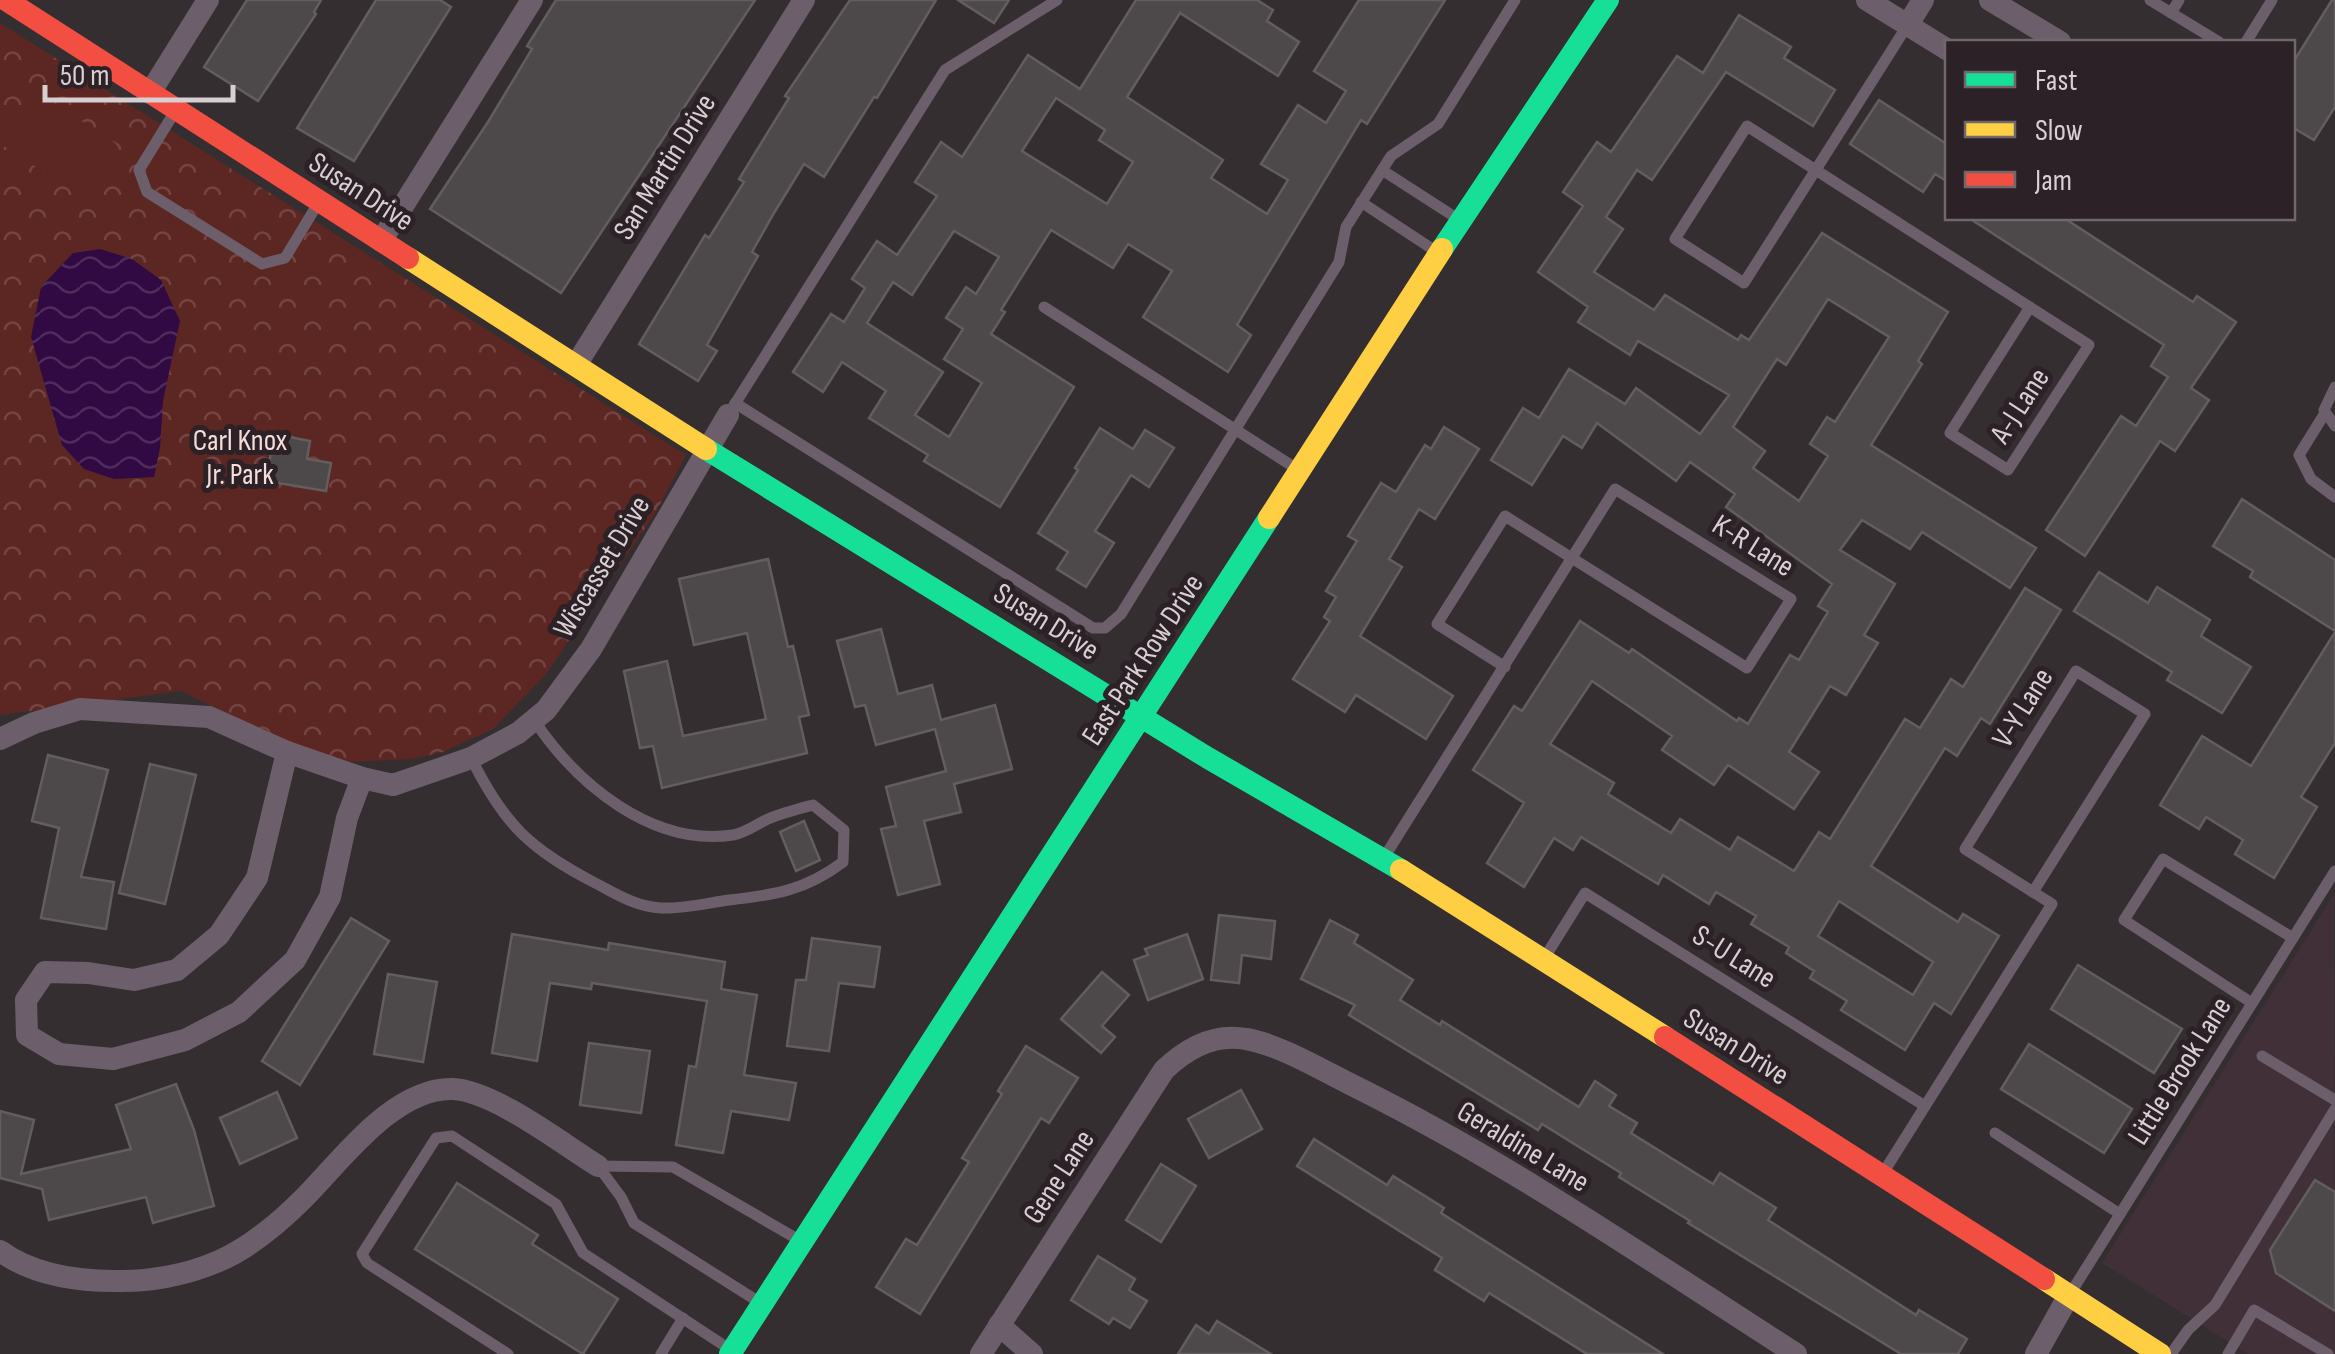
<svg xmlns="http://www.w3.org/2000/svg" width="2335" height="1354" viewBox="0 0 2335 1354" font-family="'Sofia Sans Condensed',sans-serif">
	<defs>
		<pattern id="park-crowns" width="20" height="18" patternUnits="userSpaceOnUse" patternTransform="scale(2.5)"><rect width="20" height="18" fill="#5c2623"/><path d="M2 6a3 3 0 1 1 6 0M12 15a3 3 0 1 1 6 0" fill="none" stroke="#734442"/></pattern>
		<pattern id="water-waves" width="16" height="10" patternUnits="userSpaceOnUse" patternTransform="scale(2.5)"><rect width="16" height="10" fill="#310943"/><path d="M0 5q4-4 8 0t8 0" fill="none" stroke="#4e2c5d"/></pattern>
	</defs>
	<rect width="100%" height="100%" fill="#342e31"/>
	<polygon fill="#413038" points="2334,894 2335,1354 2248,1354 2102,1263"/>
	<polygon fill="url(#park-crowns)" points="0,23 686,455 656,512 546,674 493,729 443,752 412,759 327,763 181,691 0,715"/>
	<polygon fill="#5c2623" points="36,91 116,144 81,196 1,144"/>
	<polygon fill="url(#water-waves)" points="100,249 132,259 161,280 180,321 163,401 160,448 154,477 114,479 84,469 62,445 31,337 41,287 73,253"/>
	<g fill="#4d484a" stroke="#635d5f" stroke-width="2.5" fill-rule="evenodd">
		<polygon points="247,0 321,0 314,12 316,14 258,101 204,67"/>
		<polygon points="376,0 440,0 451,7 354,161 297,128"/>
		<polygon points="556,0 755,0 561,293 430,209 488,122 532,49 527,46"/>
		<polygon points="850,0 936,0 877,98 874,97 824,177 804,164 774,213 752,252 758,256 707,345 717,351 698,381 639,344 705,235 709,238 744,182 739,179 789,98 785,96"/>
		<polygon points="958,0 1009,0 994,23"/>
		<path d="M1136,0H1257L1273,10L1267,21L1299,42L1278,76L1180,13L1127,97L1223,160L1211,178L1267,214L1288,180L1261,164L1298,105L1326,123L1346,91L1314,71L1359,0H1445L1367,124L1361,120L1237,325L1251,335L1228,372L1143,317L1172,271L1128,244L1113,268L1051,230L1001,310L1005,312L991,334L1074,387L1000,507L924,461L928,455L869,418L886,391L842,362L823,392L793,372L831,314L844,322L865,288L852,279L877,241L897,255L937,196L915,182L941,142L962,157L1028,55L1080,89ZM1056,98L1105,130L1099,140L1133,162L1107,204L1022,151ZM954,231L999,257L976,294L966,287L946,318L963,329L944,359L982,383L949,437L915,415L943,372L867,323L893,282L912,295Z"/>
		<polygon points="2332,0 2335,0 2335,107 2314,140 2292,127 2292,64"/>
		<path d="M1739,15L1791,47L1784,58L1835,90L1813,126L1726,72L1652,180L1637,170L1606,217L1623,229L1594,272L1654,310L1665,295L1738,340L1741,335L1749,340L1822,233L1948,312L1918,361L1922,364L1871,445L2036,548L2010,588L1922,532L1910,549L1862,520L1840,550L1895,584L1864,635L1878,643L1846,695L1830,686L1789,752L1819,772L1794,809L1728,765L1714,785L1662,750L1672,736L1592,681L1550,744L1614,783L1608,794L1671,833L1680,819L1730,850L1738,837L1794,871L1819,832L1830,839L1905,719L1920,728L1951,679L1963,687L2025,588L2061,610L1990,724L1981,718L1957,756L1945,748L1871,866L1958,922L1963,914L1999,936L1951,1014L1934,1003L1905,1050L1841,1010L1847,1001L1810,978L1814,971L1786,953L1789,947L1751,924L1756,916L1716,892L1709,904L1663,875L1658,884L1581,837L1573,850L1554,838L1524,887L1487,863L1524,803L1473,770L1514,706L1522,711L1580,621L1629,653L1632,649L1737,721L1739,718L1748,724L1790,655L1799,660L1828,612L1818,606L1832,584L1726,507L1735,494L1690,462L1676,481L1597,423L1582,448L1563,436L1532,485L1491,460L1523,408L1539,418L1569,369L1625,404L1636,388L1700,434L1729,395L1638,341L1630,355L1578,322L1588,307L1538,272L1583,206L1563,192L1597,142L1611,152L1677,56L1703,73ZM1828,299L1889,337L1835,422L1827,417L1810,444L1828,456L1799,501L1753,468L1765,451L1733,427L1777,359L1786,365ZM1839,901L1933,962L1913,995L1818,936Z"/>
		<polygon points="1879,100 1948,145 1948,182 1935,174 1923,192 1850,144"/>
		<polygon points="1969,218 2064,218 2193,302 2197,296 2236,322 2191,388 2209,400 2175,451 2160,441 2085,556 2046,530 2121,416 2136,426 2168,377 2151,366 2164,345"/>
		<polygon points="1444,427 1479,449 1435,519 1419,509 1389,559 1402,567 1360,636 1453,696 1426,739 1356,695 1345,712 1293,679 1330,621 1324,617 1336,597 1326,591 1357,541 1348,536 1381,483 1396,492 1425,445 1431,449"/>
		<polygon points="1100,428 1133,449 1145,430 1174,448 1149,487 1131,475 1095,531 1114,543 1086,587 1057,569 1068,552 1038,533 1078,470 1075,468"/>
		<polygon points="274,434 310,441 307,459 331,463 326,491 266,481"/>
		<polygon points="2242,499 2335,560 2335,631 2250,577 2253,571 2213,546"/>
		<polygon points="768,559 788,647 793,646 809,715 799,717 807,753 662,788 653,746 640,748 624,671 667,661 683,736 766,719 747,633 694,645 679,579"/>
		<polygon points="2099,572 2148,603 2157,587 2210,620 2201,636 2251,667 2222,713 2167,680 2172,672 2074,611"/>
		<polygon points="881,629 898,694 932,685 941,720 995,705 1012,769 954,784 961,812 924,821 940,884 898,895 881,829 896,826 886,787 946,771 935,729 876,745 865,705 855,707 837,641"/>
		<polygon points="2335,632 2335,743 2301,797 2317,807 2274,878 2235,854 2243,840 2206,817 2199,829 2160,805 2202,736 2251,766"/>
		<polygon points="48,755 108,770 81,877 114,882 106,929 41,918 59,828 32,821"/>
		<polygon points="150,764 196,775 165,904 119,893"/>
		<polygon points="804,821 820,860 796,871 780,832"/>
		<polygon points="1219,915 1275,921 1271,959 1242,955 1239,983 1211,980"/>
		<polygon points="351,918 389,941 300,1085 262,1061"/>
		<polygon points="1330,920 1358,935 1354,943 1413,980 1400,1000 1440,1025 1442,1021 1579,1107 1595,1081 1616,1095 1609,1106 1637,1123 1631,1133 1713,1184 1720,1173 1776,1208 1768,1220 1916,1315 1919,1310 1967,1339 1958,1354 1901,1354 1688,1223 1690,1221 1619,1177 1621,1173 1542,1124 1538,1130 1349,1015 1355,1005 1301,979"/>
		<polygon points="512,934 608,950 609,943 725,962 721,989 757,995 744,1075 796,1083 789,1120 731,1111 723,1153 676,1145 689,1066 696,1067 707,1001 592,983 591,989 550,983 537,1061 492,1053"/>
		<polygon points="1187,934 1203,979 1148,1000 1134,960 1148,955 1145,949"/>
		<polygon points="812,938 880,947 874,987 839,983 829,1051 787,1046 796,980 806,980"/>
		<polygon points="2078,965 2182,1029 2154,1073 2051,1009"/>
		<polygon points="1102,972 1129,995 1102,1026 1115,1037 1101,1053 1061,1019"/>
		<polygon points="388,974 437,982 423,1062 374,1054"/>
		<polygon points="589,1043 650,1051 641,1113 580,1105"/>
		<polygon points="2029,1044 2132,1109 2104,1153 2001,1089"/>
		<polygon points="1026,1046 1078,1078 1049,1123 1041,1118 920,1314 876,1287 906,1239 917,1245 969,1162 962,1158 1002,1094 998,1091"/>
		<polygon points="176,1084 194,1130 214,1206 153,1223 146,1197 49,1220 42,1189 0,1178 0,1111 34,1120 21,1174 131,1149 116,1105"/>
		<polygon points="1241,1090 1262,1129 1209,1158 1188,1119"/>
		<polygon points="277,1092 297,1138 240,1164 220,1118"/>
		<polygon points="1314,1139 1387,1185 1393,1176 1444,1208 1441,1213 1663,1354 1587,1354 1489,1293 1484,1301 1435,1270 1442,1258 1297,1166"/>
		<polygon points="1161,1164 1196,1186 1161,1242 1126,1220"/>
		<polygon points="2315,1180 2335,1192 2335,1311 2276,1273 2270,1250"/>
		<polygon points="457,1183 538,1235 532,1244 618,1299 583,1354 415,1249"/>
		<polygon points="1098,1256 1135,1279 1129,1290 1147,1301 1130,1328 1113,1318 1109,1324 1071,1300"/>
		<polygon points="1217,1321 1271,1354 1178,1354 1196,1325 1209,1334"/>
	</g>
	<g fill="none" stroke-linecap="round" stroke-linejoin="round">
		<g stroke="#6c5f6b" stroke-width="11">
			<polyline points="2150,0 2219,42"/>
			<polyline points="2171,13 2179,0"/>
			<path d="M1907,26L1744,283L1675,239L1747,126C1861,199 1975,272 2089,345L2008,470L1950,433L2030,307"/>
			<polyline points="2246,42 2272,0"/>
			<polyline points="174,113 139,170 147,192 262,264 285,258 317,205"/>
			<polyline points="1382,170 1458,219"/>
			<polyline points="1361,202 1437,252"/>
			<polyline points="1044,307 1297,469"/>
			<polyline points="2335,387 2324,410 2335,426"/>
			<polyline points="735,403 1093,628 1105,628 1121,614 1339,262 1346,227 1391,156 1438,124 1515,0"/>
			<polyline points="733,407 945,70 1057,0"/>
			<polyline points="2325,413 2299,455 2311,479 2335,497"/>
			<polygon points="2076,671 2145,714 2033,892 1965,849"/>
			<path d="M471,758C505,826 530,849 597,884C618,895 637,907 661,908C683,909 707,903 729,900C775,895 806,890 843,862L844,830L813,805C798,809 782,813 768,819C757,824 745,833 733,835C651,847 576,783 534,720"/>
			<path d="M1385,856C1462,734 1539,612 1615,489L1791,599L1747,668L1505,516L1437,624L1505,667"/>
			<polyline points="1545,957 1585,893 1925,1106"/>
			<polyline points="2252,1003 2124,920 2163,859 2293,938"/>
			<polyline points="2262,1056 2335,1100"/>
			<polyline points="1995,1133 2120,1214"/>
			<polyline points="598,1166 673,1167 799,1240"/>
			<polyline points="598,1166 621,1197 634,1223 759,1302"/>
			<polyline points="1885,1170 2052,904 2033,892"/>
			<polyline points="2070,1294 2335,871"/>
			<polyline points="508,1354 367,1263 362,1254 436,1138 452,1136 556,1204 583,1253 731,1350"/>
			<polyline points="661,1354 683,1318"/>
			<polyline points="2171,1354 2188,1330 2215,1305 2335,1109"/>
			<polyline points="2228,1354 2254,1310 2328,1354"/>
		</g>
		<g stroke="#6c5f6b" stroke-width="22">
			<polyline points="1867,0 1948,50"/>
			<polyline points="1990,0 2060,42"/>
			<polyline points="1907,26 1923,0"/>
			<polyline points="150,93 208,0"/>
			<polyline points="381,241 532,0"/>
			<polyline points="576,365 804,0"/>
			<polyline points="0,739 34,723 80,709 209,717 287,752 362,778 393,785 471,758 518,733 546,710 591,649 728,415"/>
			<polyline points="287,752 257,878 219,935 177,970 134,980 88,973 45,972 26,1000 27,1035 59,1054 113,1059 185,1040 239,1012 295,960 330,897 347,818 362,778"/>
			<path d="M0,1251C33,1275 75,1281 115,1281C149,1282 187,1275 219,1261C249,1248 280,1222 304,1198C341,1161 394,1087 453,1089C494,1091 561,1143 598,1166"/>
			<polyline points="999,1325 1032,1354"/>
			<path d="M981,1354L1164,1070C1186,1049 1214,1033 1246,1039C1279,1044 1327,1073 1358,1088C1511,1164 1652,1262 1796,1354"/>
			<polyline points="2036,1354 2068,1297"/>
		</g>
		<g stroke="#16e098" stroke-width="22">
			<polyline points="1442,249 1608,0"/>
			<polyline points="706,449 1208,758 1401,870"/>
			<polyline points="730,1354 1269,518"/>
		</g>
		<g stroke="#ffcf43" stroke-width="22">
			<polyline points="408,258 706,449"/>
			<polyline points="1269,518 1442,249"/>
			<polyline points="1401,870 1665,1037"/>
			<polyline points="2044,1279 2160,1354"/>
		</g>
		<g stroke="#f24e42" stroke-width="22">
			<polyline points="6,0 408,258"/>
			<polyline points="1665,1037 2044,1279"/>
		</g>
	</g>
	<g text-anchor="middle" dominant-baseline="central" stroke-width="10" stroke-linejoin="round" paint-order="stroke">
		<g font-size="30" fill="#d7cfd2" stroke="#2c2126">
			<text transform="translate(665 167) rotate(-58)">San Martin Drive</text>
			<text transform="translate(361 192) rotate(33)">Susan Drive</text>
			<text transform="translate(2020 406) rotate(-57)">A-J Lane</text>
			<text transform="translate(1753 546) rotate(32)">K-R Lane</text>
			<text transform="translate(602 567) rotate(-59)">Wiscasset Drive</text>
			<text transform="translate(1046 622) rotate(32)">Susan Drive</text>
			<text transform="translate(1143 660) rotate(-57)">East Park Row Drive</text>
			<text transform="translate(2023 708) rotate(-58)">V-Y Lane</text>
			<text transform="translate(1734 957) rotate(32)">S-U Lane</text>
			<text transform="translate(1736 1047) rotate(32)">Susan Drive</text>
			<text transform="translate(2180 1071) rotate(-58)">Little Brook Lane</text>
			<text transform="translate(1523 1147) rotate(31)">Geraldine Lane</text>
			<text transform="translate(1059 1177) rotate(-57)">Gene Lane</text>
		</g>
		<g font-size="30" fill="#f6ddda" stroke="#2c2126">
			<text x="240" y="441">Carl Knox<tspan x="240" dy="34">Jr. Park</tspan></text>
		</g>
	</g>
	<rect x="1945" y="40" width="350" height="180" fill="#2c2126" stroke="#70676b" stroke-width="2.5"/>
	<rect x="1965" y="72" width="50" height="15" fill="#16e098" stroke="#70676b" stroke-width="2.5"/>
	<text x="2035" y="90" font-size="30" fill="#d7cfd2">Fast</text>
	<rect x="1965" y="122" width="50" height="15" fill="#ffcf43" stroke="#70676b" stroke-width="2.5"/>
	<text x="2035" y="140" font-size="30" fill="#d7cfd2">Slow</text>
	<rect x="1965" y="172" width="50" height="15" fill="#f24e42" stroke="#70676b" stroke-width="2.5"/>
	<text x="2035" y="190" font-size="30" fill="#d7cfd2">Jam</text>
	<path d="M45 85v15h188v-15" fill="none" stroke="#d7cfd2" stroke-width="5"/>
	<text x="60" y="85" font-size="30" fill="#d7cfd2" stroke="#2c2126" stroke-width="8" paint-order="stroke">50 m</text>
</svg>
